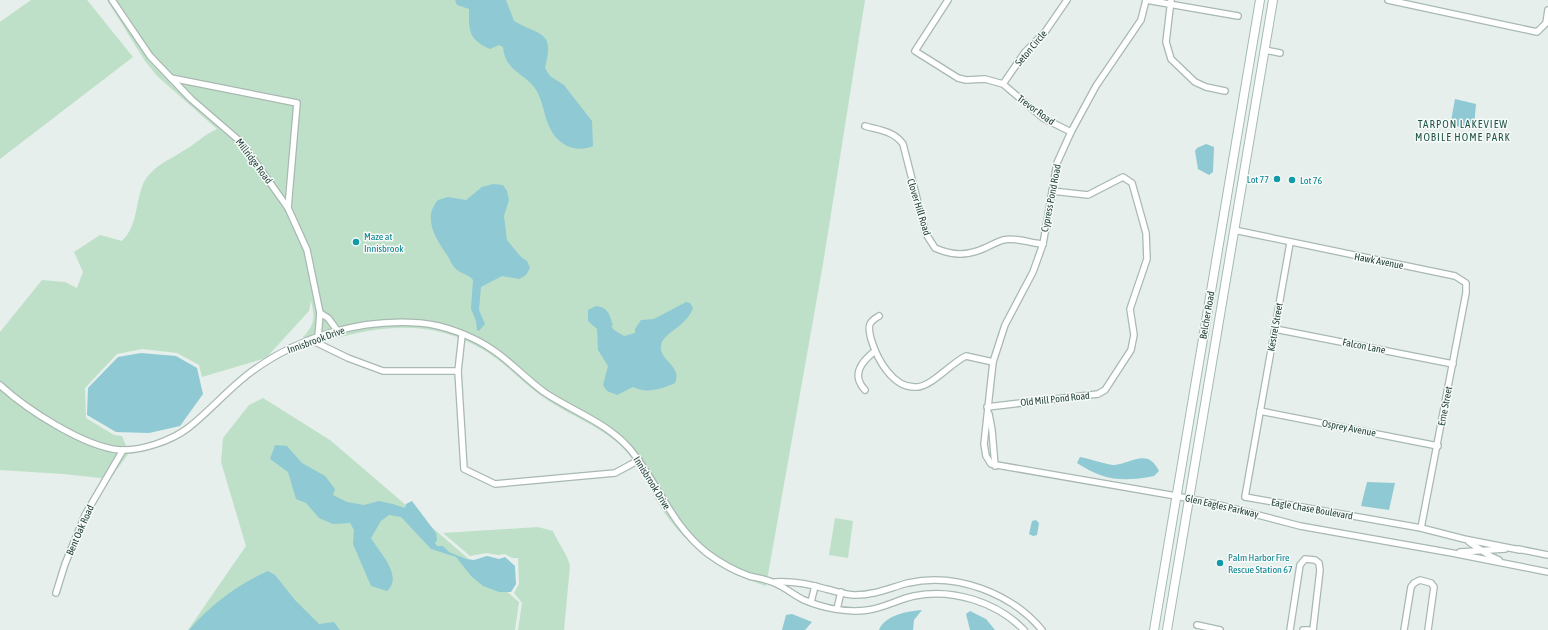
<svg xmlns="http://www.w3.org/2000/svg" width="1548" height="630" viewBox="0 0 1548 630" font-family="'Asap Condensed',sans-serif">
	<rect width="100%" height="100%" fill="#e6efeb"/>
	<g fill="#bfe0c8">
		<polygon points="31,0 87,0 133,57 0,159 0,22"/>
		<path d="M107,0H865L823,264L766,586C720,571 684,545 658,503C648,486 640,466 627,452C603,426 571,417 543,397C524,384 506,364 487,352C427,314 369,327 306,347L303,337C315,324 315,318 311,301L309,311L266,358L202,377L199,365L177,353L142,349L117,354L85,388L86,418L114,435L122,436L129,453L110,479L63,474L0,470V332L42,280L65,282L77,288L83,272L74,252L100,235L122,241C138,225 135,204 143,184C152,166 168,161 183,151C196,144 203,135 217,129L157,76L145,61Z"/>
		<polygon points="263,398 330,440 519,602 515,630 188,630 246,546 221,462 223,438 249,405"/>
		<polygon points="835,518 853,521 848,558 829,555"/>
		<path d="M538,527L553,531C558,543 567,553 570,566L564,630H518L522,603L514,593L519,584L518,558H512L505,554L498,555L486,553L470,556L443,533Z"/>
	</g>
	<g fill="#8ec9d4">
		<path d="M455,0H506L514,21C540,36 555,30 545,68L550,76L564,85L592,121L593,146C577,153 559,146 551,130C543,116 544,100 534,87C522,72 505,70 503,47L499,45L490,49C468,39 469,31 469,9L457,5Z"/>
		<polygon points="1455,99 1476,104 1474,127 1450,126"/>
		<polygon points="1206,144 1214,147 1213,172 1209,175 1198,169 1195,151 1197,148"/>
		<path d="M493,184L503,185L507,191L509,200L504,216L507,240L521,257L527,261L530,268L526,275L519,279L502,276L481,287L479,310L485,324L479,331L477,330L476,321L471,309L473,280C469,274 460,274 455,268C451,264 450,259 447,255C436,239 422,218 438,200L448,197L466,200L482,187Z"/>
		<path d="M686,302L690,303L693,308C687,326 663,333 661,345C658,360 683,366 675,383C662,389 646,394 633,387L617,395L607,391L603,385L608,366L598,350L597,329L588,321V310L596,306C609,308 609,314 613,325L611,326L614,330L624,336L635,333V329L641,320L654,319Z"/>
		<polygon points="141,353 176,356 197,368 203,394 180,426 149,433 116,432 87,415 88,388 118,357"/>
		<path d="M275,445L287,446L302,463L325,476L335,489L333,495L347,502L364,505L379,501L393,504L405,508L406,504L412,501L436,533L437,540L435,543L437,546H443L449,552L466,559L474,560L487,556L499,559L505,557L515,566L516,584L511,592H499L483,586L471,576L456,557L431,549L401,517L389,515L381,521L371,538C379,552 404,576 387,591L371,586L353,544L354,530L350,523L333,524L319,518L306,503L296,499L288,472L270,459Z"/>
		<path d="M1080,457C1087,458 1108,465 1114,465C1130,464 1148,447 1159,471L1154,476C1123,482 1104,481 1077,463Z"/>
		<polygon points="1367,482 1395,483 1389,510 1361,506"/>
		<polygon points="1036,520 1039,523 1037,535 1033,536 1029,534 1032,521"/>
		<path d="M268,571L275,575L295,600L319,624L334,622L340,630H189C210,605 238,584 268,571Z"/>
		<path d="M922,610L914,620L913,630H879C885,615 908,611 922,610Z"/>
		<polygon points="970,611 986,619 995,630 970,630 966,614"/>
		<polygon points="792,614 812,622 805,630 782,630 786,615"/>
	</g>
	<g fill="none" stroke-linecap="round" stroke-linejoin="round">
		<defs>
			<g id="minor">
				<polyline points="112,0 150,56 191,99 242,143 288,208 307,250 320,313 318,337"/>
				<polyline points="948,0 915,51 958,78 966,80 985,79 1003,84 1043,118 1071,132"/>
				<polyline points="1146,0 1141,20 1096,86 1071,132 1057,163 1043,244 1033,272 1005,325 993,362 984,444 986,456 991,464 1176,496 1216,504 1300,526 1452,553 1548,572"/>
				<polyline points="1146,0 1238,16"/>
				<polyline points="1171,0 1166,42 1171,59 1195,82 1206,87 1225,91"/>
				<polyline points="1388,0 1537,32 1546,23 1548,10"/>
				<polyline points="1265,50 1280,53"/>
				<polyline points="171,78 297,103 288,208"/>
				<polyline points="1003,84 1025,52 1045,32 1067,0"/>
				<path d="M865,126C879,130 894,131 903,144L926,234L935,248C953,256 967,256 985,248C991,245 997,242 1003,240C1017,237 1029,243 1043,244"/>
				<polyline points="1234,230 1455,276 1466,283 1466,293 1421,528"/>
				<polyline points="1290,243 1245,497 1421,528 1464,539 1520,550"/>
				<polyline points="320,313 328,318 337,330"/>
				<path d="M879,316C876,318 872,320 870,324C868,329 870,334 871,339C877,359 893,389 917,387C932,386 951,363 966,356L993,362"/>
				<polyline points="1275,329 1453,364"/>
				<polyline points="311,340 348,358 383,371 458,371 464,469 495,484 615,473 639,460"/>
				<polyline points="458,371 462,335"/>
				<path d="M0,385C26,409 84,447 120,450C141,451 171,441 188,428C210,411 228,389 251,372C298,337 361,318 420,323C444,325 473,336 493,350C511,362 526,379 544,392C572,411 606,422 629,448C658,482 670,524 707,553C719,562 735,571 749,576C757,578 765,579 772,582C784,586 793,595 804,600C823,608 847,613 868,610C884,608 899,599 914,596C952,588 997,602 1024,630"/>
				<path d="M865,390C851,375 861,362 875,351"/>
				<polyline points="987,407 1098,394 1105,390 1131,350 1134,335 1130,309 1147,259 1146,233 1132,183 1123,177 1088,195 1052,191"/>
				<polyline points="1260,411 1438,446"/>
				<polyline points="989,414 992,430 995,466"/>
				<polyline points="1469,542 1490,556 1499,560"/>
				<polyline points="1518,549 1548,555"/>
				<polyline points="1460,552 1505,549"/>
				<path d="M775,582C792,581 809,584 826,589C835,591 845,595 855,595C876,595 889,588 908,583C956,572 1011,593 1042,630"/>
				<polyline points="56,593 65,564 85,515 123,450"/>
				<polyline points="811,602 815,586"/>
				<polyline points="837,609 841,592"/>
				<polyline points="1197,625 1220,630"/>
				<polyline points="1290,630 1300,565 1305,559 1315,560 1319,563 1320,570 1313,630"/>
				<polyline points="1303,630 1309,630"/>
				<polyline points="1404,630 1411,587 1414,583 1420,580 1431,583 1434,587 1428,630"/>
			</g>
			<g id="secondary">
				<polyline points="1154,630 1260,0"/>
				<polyline points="1167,630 1273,0"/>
			</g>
		</defs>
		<use href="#minor" stroke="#a8b8b2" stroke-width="8"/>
		<use href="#secondary" stroke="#a4bbb3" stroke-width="10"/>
		<use href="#minor" stroke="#fff" stroke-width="5.5"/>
		<use href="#secondary" stroke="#fff" stroke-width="8"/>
	</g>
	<g fill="#0f9aa8" stroke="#f7fbf9" stroke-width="1.5">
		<circle cx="1277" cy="179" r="4"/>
		<circle cx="1292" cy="180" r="4"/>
		<circle cx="356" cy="242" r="4"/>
		<circle cx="1220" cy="563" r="4"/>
	</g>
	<g text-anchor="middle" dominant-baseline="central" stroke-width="3" stroke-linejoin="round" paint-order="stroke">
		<g font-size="10" fill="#24423a" stroke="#f7fbf9">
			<text transform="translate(1031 48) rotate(-50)">Seton Circle</text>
			<text transform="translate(1036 110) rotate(36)">Trevor Road</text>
			<text transform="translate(254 161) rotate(53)">Millridge Road</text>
			<text transform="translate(1051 198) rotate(-79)">Cypress Pond Road</text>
			<text transform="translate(919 207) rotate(73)">Clover Hill Road</text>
			<text transform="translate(1379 261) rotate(11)">Hawk Avenue</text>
			<text transform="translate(1207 315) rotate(-80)">Belcher Road</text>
			<text transform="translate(1275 327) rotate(-80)">Kestrel Street</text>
			<text transform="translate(316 340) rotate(-20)">Innisbrook Drive</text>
			<text transform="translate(1364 346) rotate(11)">Falcon Lane</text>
			<text transform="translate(1055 399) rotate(-6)">Old Mill Pond Road</text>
			<text transform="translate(1445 406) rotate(-79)">Erne Street</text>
			<text transform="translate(1349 428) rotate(11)">Osprey Avenue</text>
			<text transform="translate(652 483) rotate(58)">Innisbrook Drive</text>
			<text transform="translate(1222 506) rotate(13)">Glen Eagles Parkway</text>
			<text transform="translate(1312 509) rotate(10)">Eagle Chase Boulevard</text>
			<text transform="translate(80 530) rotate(-66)">Bent Oak Road</text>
		</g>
		<g font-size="10" fill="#0d838f" stroke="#f7fbf9" text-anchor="start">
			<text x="1269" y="179" text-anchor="end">Lot 77</text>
			<text x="1300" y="180">Lot 76</text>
			<text x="364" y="236">Maze at<tspan x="364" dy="12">Innisbrook</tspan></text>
			<text x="1228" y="557">Palm Harbor Fire<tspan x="1228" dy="12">Rescue Station 67</tspan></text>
		</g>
		<g font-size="11" letter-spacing="1" fill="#1f5548" stroke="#f7fbf9">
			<text x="1463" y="124">TARPON LAKEVIEW<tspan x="1463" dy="13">MOBILE HOME PARK</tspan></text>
		</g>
	</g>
</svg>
